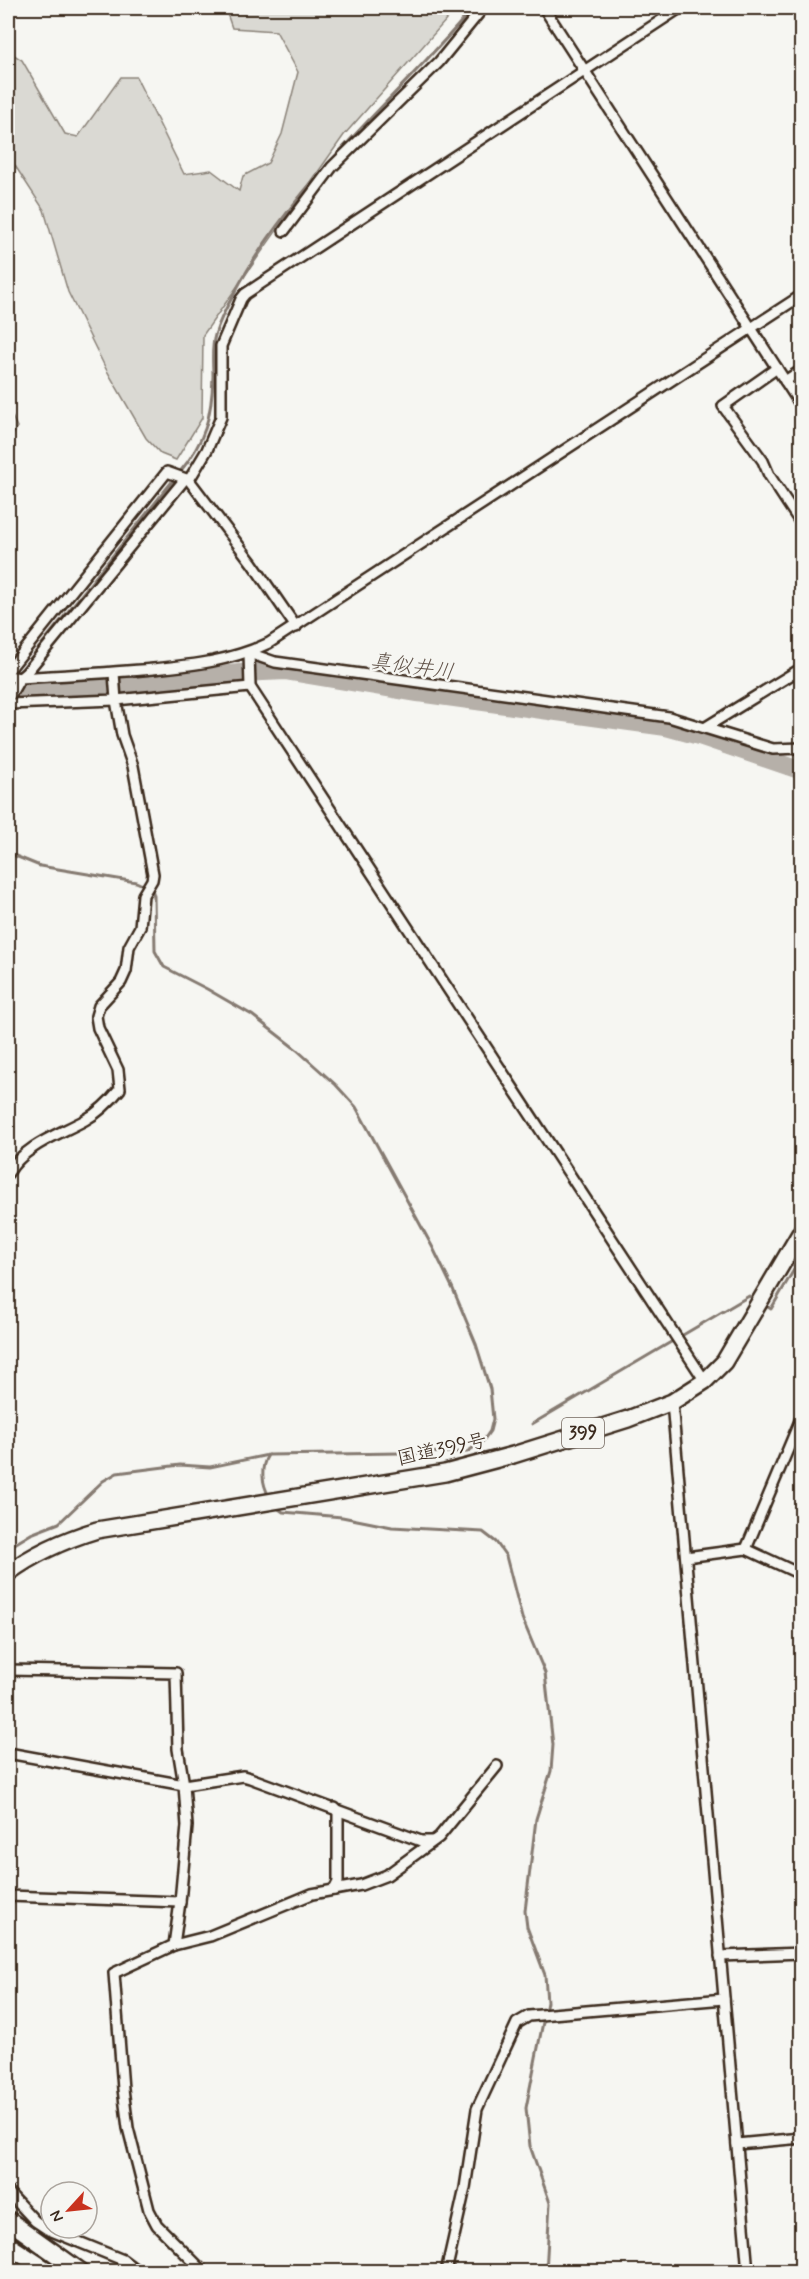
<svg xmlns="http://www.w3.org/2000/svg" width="809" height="2279" viewBox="0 0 809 2279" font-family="Mynerve,'Klee One',sans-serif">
	<rect width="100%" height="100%" fill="#f6f6f2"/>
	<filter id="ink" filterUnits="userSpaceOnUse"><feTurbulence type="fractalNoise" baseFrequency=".0167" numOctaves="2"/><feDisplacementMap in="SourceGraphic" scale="12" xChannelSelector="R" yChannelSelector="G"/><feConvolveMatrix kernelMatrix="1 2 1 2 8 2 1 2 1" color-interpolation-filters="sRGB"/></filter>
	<g filter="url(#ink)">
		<g fill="#dad9d3" stroke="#8a8278" stroke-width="1.5">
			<polygon points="225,8 451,8 448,18 344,135 203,335 202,418 176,460 161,454 146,438 106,369 68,292 44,210 8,155 8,51 22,60 65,134 78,137 121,77 136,77 184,174 211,170 239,191 243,176 268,163 282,134 298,72 276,31 232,28"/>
			<polygon points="8,408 17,427 8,446"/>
		</g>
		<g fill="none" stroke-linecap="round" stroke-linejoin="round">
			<g stroke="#857a71" stroke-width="3">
				<path d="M179,473C205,442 212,416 213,376C213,363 211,348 215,335C219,322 227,306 234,294C293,182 393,103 473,8"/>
				<polyline points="22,669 175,478"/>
				<polyline points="8,853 40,866 136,882 152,889 154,896 155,951 164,967 207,989 252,1015 297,1050 336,1085 356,1107 433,1248 453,1289 476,1344 490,1389 493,1419 490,1431 483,1441 467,1452 268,1455 210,1467 180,1465 117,1473 103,1481 59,1523 31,1534 8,1548"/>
				<polyline points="768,1307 771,1309 802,1256"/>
				<polyline points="532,1424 749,1296 754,1299"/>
				<path d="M268,1455C260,1467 262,1484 269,1496"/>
				<polyline points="276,1507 283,1512 342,1517 392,1527 483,1532 496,1542 506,1556 522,1618 545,1673 553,1745 551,1771 536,1819 525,1911 527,1927 545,1975 547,2002 526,2108 530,2146 550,2203 546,2272"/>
			</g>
			<polyline stroke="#b6b0a9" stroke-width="18" points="8,689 140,684 239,673 286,671 418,693 666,727 699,736 802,771"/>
			<defs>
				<g id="minor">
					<polyline points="544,8 802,407"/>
					<polyline points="284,231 332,167 439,62 483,8"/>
					<polyline points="777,368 723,406 763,461 769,475 802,525"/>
					<polyline points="785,381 802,370"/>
					<polyline points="296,627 252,563 189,480 207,450 221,417 221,346 241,299 245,294 680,8"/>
					<polyline points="249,653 250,687 705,1381"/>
					<polyline points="249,653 275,662 669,717 773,749 802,748"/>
					<polyline points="8,671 167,472 189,480"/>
					<path d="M8,676L20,678C64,675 109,673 153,669C194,665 231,661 269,643L802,295"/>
					<polyline points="8,699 20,678 26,673 185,479"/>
					<polyline points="8,704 116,700 114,673"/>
					<polyline points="706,727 802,668"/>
					<path d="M8,1173C25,1145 58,1135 85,1120C98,1113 111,1100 120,1089L118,1070L98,1028L96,1016L99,1006L121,982L126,971L129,947L140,927L143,895L152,880L153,874L133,766L122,735L116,700L250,687"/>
					<polyline points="672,1402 748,2272"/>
					<polyline points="746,1549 802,1416"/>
					<polyline points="686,1557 746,1549 802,1575"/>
					<polyline points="8,1670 176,1673 178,1749 184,1785 187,1826 180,1902 174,1945 114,1973 123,2089 128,2128 149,2210 157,2225 204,2272"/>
					<polyline points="8,1753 184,1785 243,1776 250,1778 421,1841 433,1841"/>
					<polyline points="334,1890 338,1882 338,1813 335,1808"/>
					<polyline points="8,1896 180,1902"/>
					<polyline points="174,1945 210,1936 312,1894 361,1885 387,1875 439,1837 497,1766"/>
					<polyline points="720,1956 802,1953"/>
					<polyline points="737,2144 802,2138"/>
					<polyline points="8,2192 35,2221 47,2229 123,2260 139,2272"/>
					<polyline points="446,2272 465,2188 477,2109 517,2023 529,2016 724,1999"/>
				</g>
				<path id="trunk" d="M8,1573C35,1553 64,1540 97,1530L445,1473L513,1455L628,1419L672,1402L705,1381L724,1362L802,1230"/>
				<g id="motorway">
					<polyline points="8,2220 81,2272"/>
					<polyline points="8,2245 49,2272"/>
				</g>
			</defs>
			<use href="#minor" stroke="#3b2a1e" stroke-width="14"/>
			<use href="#trunk" stroke="#3b2a1e" stroke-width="20"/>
			<use href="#motorway" stroke="#3b2a1e" stroke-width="21"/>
			<use href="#minor" stroke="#f6f6f2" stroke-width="9"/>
			<use href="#trunk" stroke="#f6f6f2" stroke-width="15"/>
			<use href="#motorway" stroke="#f6f6f2" stroke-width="16"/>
		</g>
	</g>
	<g text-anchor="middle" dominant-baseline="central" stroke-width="5" stroke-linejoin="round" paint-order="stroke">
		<rect fill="#f6f6f2" stroke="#73675e" stroke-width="1.5" x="562" y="1418" width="42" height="30" rx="4.5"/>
		<g font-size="18" font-weight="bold" fill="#3b2a1e">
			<text x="583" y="1433">399</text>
		</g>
		<g font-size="20" fill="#3b2a1e" stroke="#f6f6f2">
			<text transform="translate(442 1450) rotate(-12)">国道399号</text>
		</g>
		<g font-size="21" font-style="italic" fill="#605248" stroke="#f6f6f2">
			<text transform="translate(412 667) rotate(8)">真似井川</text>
		</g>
	</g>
	<rect width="809" height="2279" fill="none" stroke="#f6f6f2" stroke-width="30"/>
	<rect x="15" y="15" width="779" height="2249" fill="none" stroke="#3b2a1e" stroke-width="2" filter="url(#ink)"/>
	<g transform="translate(69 2210) rotate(243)"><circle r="28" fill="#f6f6f2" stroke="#aba49d" stroke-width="1.5"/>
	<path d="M0-4.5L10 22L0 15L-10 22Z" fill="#c8321e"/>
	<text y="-9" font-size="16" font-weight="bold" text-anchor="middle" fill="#3b2a1e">N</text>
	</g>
</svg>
